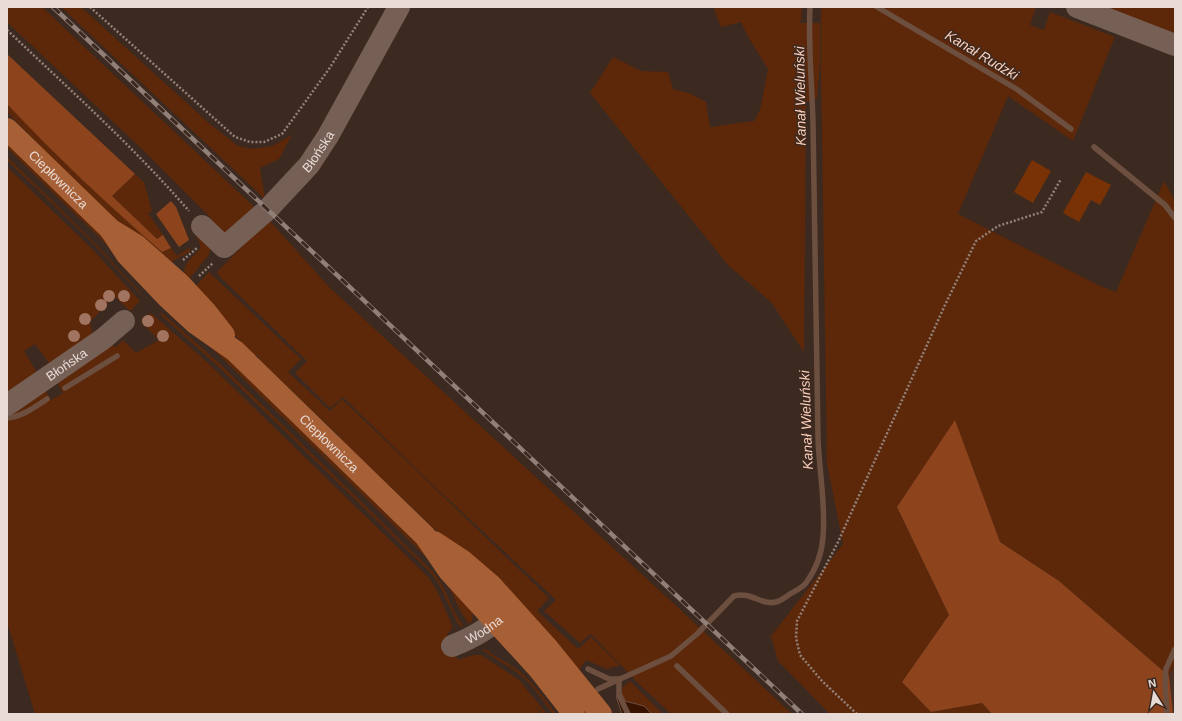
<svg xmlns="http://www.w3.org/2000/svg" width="1182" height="721" viewBox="0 0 1182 721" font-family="Arial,sans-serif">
	<rect width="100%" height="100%" fill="#3c2920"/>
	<polygon fill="#493025" points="1175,664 1175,714 1173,714 1169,676"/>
	<g fill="#5d2809">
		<polygon points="7,7 42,7 252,205 255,210 228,237 217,232 210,217 144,151 7,22"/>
		<polygon points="61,7 81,7 211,125 238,146 253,149 272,146 292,135 279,159 260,168 265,199"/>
		<polygon points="716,7 802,7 801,21 798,23 820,23 820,63 817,98 806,102 804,352 771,302 728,265 590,93 613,57 641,71 668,72 673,89 691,94 706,102 710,127 754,121 760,110 768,69 747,35 741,22 721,27 714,10"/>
		<polygon points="821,7 1036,7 1030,25 1044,30 1050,12 1115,37 1073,141 1008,96 958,214 1100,286 1116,292 1164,181 1175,201 1175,664 1169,676 1059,581 1000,542 955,421 897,507 949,615 902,682 931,712 982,703 992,714 830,714 778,661 771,636 843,544 827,463 821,69"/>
		<polygon points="1104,7 1175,7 1175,34"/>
		<polygon points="7,104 96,192 162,252 171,248 177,256 189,248 191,251 171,262 117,221 54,160 7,112"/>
		<polygon points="7,144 98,232 98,234 102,236 136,278 102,240 7,148"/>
		<polygon points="7,157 92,240 139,291 142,296 91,241 7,160"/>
		<polygon points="7,167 93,250 140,301 130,311 114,296 90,322 92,330 91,337 52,363 48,362 35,344 24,351 36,371 35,374 7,393"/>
		<polygon points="135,174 144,182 152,211 148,213 163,235 157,239 112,196"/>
		<polygon points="269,220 330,288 672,602 792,714 671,714 641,686 591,634 580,643 544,611 556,600 419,472 343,397 330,408 295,373 307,361 218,275 218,271"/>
		<path d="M195,235L211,248L208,256L190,278L184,272C186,257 200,254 200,247C201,243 197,238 195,235Z"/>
		<polygon points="209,272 301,359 288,372 330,411 342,399 549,598 537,611 578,649 591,637 620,665 607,669 586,660 577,673 448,542 344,442 341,438 260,360 258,356 255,356 224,324 193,289"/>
		<path d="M161,312L221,365L434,573C447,588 450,610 463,625L461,627L457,622L439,584L432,574L219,367L161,315Z"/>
		<polygon points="149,314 152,314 208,363 428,577 436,589 452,625 452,629 447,634 458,660 474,655 481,655 519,680 547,714 543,714 537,707 537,708 541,714 35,714 7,622 7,416 42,391 46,392 51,400 63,393 58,384 58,380 111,345 116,347 123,340 136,353 159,340 141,322"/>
		<polygon points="180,321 221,352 324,453 324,455 328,457 409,536 410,538 418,544 473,613 472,621 469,624 461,612 445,578 427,558 219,355"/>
		<path d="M485,649C496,658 509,663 519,671C534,683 545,699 556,714H553C543,701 533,684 519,674C508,665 495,660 483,650Z"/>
		<polygon points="630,681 663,714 652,714 644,706 625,701 622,694 622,688"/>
	</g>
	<g fill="#8d441d">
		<path d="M7,54L135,174L112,196L157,239L163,235L171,248L162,252C108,205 56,156 7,104Z"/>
		<polygon points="171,201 176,207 189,240 179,247 156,214"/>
		<polygon points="955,420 1000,542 1059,581 1169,676 1173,714 992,714 982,703 931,712 902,682 949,615 897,507"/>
	</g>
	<polygon fill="#381300" stroke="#6d4f40" points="622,694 625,701 644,706 652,714 622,714 616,696"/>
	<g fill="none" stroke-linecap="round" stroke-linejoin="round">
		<g stroke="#6d4f40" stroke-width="5.5">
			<polyline points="877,7 1018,90 1071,129"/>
			<polyline points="1094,147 1165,205 1175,218"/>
			<polyline points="65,388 117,356"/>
			<path d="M7,418C22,417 35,407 47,399"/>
			<polyline points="677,666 727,714"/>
			<polyline points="588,669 609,679 619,679 619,695 628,714"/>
			<path d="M598,689L671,656L697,634L734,596C751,591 762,606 776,602C780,601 786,597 790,594C795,591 802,588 806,583C816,569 822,553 823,537C826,504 819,471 818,438C817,333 814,228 813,123C812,84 808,46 810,7"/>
			<polyline points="1167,714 1165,682 1166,669 1175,649"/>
		</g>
	</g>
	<g fill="#793205">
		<polygon points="1032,160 1051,171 1033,203 1014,192"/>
		<polygon points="1086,172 1111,185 1100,205 1091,200 1079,222 1063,213"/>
	</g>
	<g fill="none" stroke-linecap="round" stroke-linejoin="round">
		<g stroke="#92827a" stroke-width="2.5" stroke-dasharray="2 2" stroke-linecap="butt">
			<polyline points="90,7 235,137 250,142 264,142 282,134 329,69 368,7"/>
			<path d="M7,30C69,89 133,146 189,211"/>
			<polyline points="183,260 197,248"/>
			<polyline points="199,276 213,263"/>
			<polyline points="857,714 822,681 800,655 796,638 797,621 838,542 945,305 976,241 998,226 1042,212 1061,179"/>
		</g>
		<g stroke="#766056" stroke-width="22">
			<polyline points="1077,7 1175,45"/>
			<path id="s1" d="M202,226L224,247L227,245L267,210L309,165L328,136L399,7"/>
			<path id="s2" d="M7,405L103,339L124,321"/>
			<path id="s3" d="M452,646C477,636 490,627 510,610"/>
		</g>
		<g stroke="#a75f36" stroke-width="22">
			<path id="s4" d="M7,129L110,229L136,245L180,284L206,312L224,335"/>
			<path id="s5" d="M110,229L127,255L167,297L195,323L235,351L425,536L449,571L538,668L574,714"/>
			<polyline points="434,542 463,561 491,585 546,646 601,714"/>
		</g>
		<defs>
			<polyline id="rail" points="53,7 802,714"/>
		</defs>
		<use href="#rail" stroke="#908078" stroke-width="4.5"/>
		<use href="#rail" stroke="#3c2920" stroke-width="3" stroke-dasharray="9" stroke-linecap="butt"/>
	</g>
	<g fill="#a07460">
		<circle cx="109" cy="296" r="6"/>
		<circle cx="124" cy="296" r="6"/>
		<circle cx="101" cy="305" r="6"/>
		<circle cx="85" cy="319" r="6"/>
		<circle cx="148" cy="321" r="6"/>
		<circle cx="74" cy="336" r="6"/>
		<circle cx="163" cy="336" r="6"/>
	</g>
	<g text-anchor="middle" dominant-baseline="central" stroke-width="3" stroke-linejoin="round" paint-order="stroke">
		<g font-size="13" fill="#e8dbd5" stroke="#3c2920">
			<text stroke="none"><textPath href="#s1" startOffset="165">Błońska</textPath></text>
			<text stroke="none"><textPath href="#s4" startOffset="72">Ciepłownicza</textPath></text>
			<text stroke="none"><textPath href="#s2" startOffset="72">Błońska</textPath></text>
			<text stroke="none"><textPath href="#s5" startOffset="308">Ciepłownicza</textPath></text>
			<text stroke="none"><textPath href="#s3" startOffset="36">Wodna</textPath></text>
		</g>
		<g font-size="14" font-style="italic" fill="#faceba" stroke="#3c2920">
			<text transform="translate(982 55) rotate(31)">Kanał Rudzki</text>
			<text transform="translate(800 96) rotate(-91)">Kanał Wieluński</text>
			<text transform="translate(806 420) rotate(-92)">Kanał Wieluński</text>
		</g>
	</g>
	<rect width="1182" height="721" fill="none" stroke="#e8dbd5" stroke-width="16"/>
	<g transform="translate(1154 693) rotate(349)" stroke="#3c2920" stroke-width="3" paint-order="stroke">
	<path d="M0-3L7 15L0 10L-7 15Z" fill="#e8dbd5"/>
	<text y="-6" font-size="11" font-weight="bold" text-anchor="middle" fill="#e8dbd5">N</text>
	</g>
</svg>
